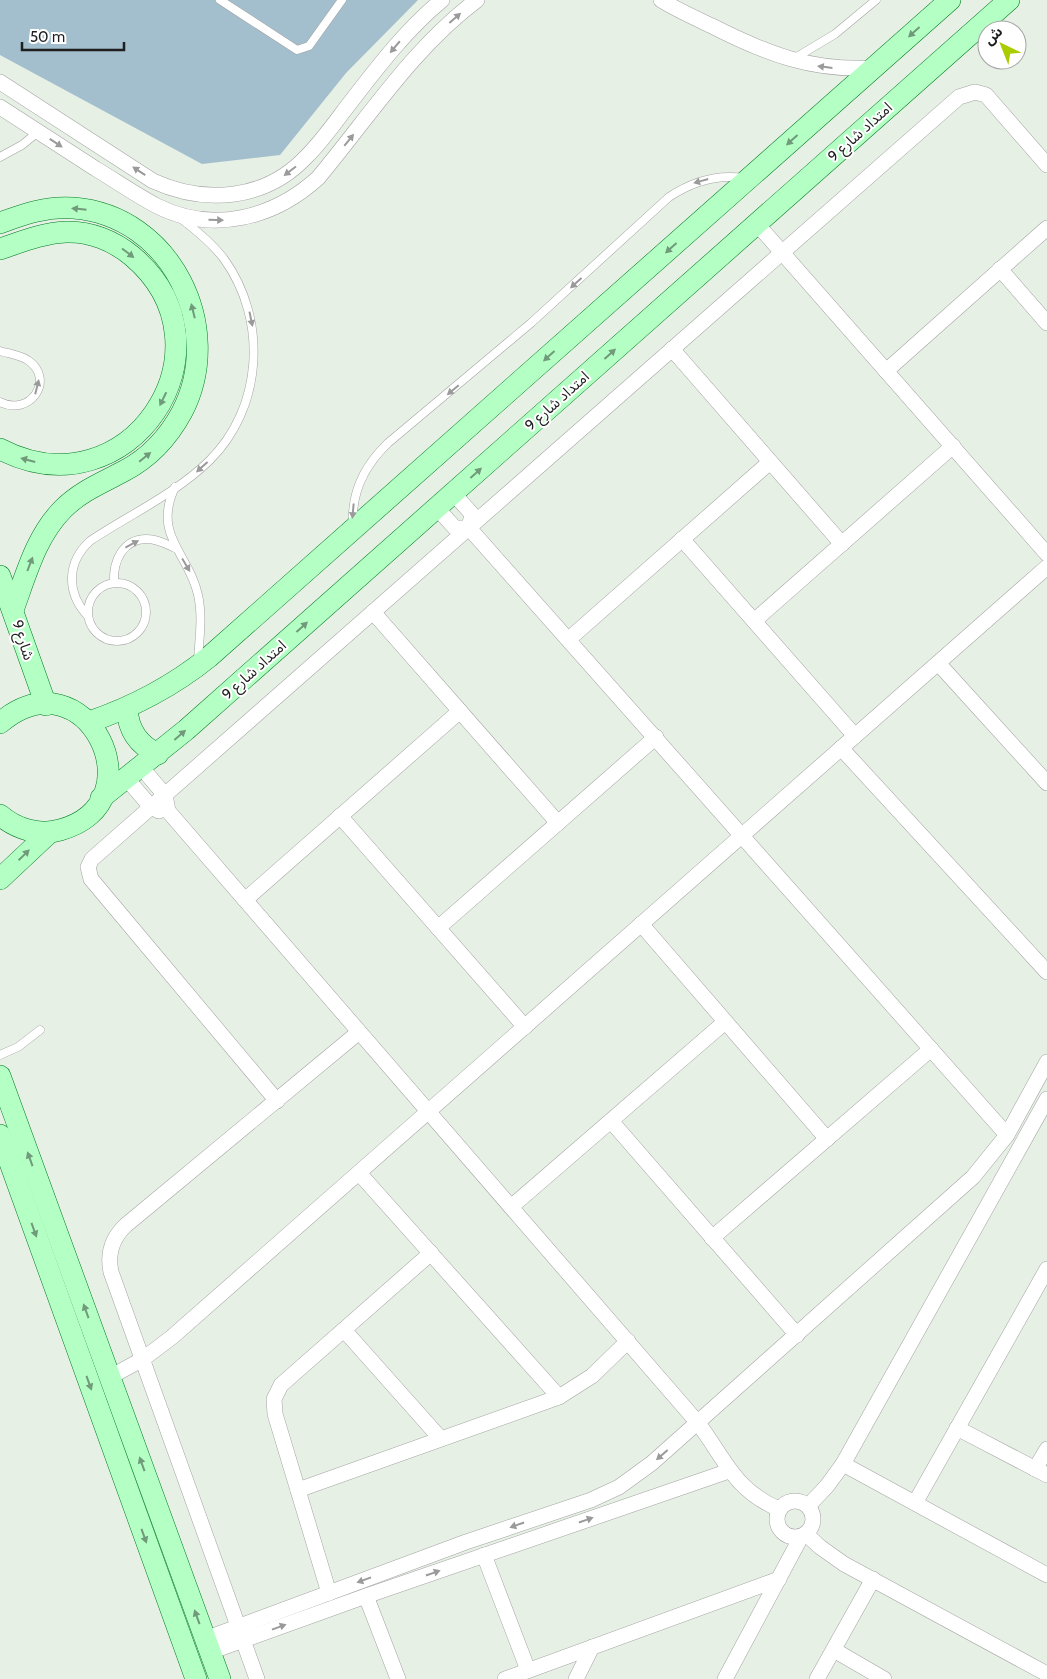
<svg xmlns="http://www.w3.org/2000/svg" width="1047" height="1679" viewBox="0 0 1047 1679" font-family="Cabin,'Noto Sans Arabic',sans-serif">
	<rect width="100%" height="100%" fill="#e6f0e4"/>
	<polygon fill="#a3becc" points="0,0 418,0 346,73 280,155 202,164 0,55"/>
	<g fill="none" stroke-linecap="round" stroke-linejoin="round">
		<defs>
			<g id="lane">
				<polyline points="220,0 297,50 309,46 342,0"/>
				<polyline points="795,58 835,34 876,0"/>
				<polyline points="0,157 22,145 38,132"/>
				<path d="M0,351C10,354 21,355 29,361C55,380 30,417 0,402"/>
				<path d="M175,487C152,536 189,553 198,595C203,617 199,640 198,661"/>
				<path d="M353,525C351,492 365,465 388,443L531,323L669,197C693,181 717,174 744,178"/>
				<path d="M114,582C113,561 123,538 148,539C157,539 166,544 175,548"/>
				<circle cx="117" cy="612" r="29"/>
				<path d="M87,615C66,592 67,562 90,541C129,515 175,494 209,461C263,408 268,320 224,259C212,243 196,230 180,218"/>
				<polyline points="0,1055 18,1047 40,1030"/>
			</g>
			<g id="street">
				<path d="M661,0C677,10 695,18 712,26C767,54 811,71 873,68"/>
				<path d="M0,82L153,181C206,205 266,200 307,156C324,139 338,118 353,99C380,64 407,29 442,0"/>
				<path d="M0,107C32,128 64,148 96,169C116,181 136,195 157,206C213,234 274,218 318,178C369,117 413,48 477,0"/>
				<polyline points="757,224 1047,554"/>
				<polyline points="1000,269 1047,323"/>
				<polyline points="672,349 842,544"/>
				<polyline points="886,371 1047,228"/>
				<polyline points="453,493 472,514 469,528"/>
				<polyline points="437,508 455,528 469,528"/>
				<polyline points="469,528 1007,1135"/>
				<polyline points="682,539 855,736"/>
				<polyline points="373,612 558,823"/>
				<polyline points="754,621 953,446"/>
				<polyline points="569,639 770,462"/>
				<polyline points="938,663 1047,783"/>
				<polyline points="841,748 1047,972"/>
				<path d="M141,767L165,795L168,811L698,1423C725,1459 734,1490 779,1509"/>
				<polyline points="127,779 151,807 159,811"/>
				<polyline points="340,816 525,1027"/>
				<polyline points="245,900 460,711"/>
				<polyline points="641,924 827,1139"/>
				<polyline points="438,928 656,737"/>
				<polyline points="277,1101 91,879 88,867 92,859 959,97 975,92 986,95 1047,165"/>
				<polyline points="611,1121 797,1335"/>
				<polyline points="359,1173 559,1397"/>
				<polyline points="511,1207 725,1022"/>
				<polyline points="712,1238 931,1049"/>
				<polyline points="344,1330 441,1439"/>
				<polyline points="110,1377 143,1359 172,1337 1047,567"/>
				<polyline points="957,1428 1047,1475"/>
				<polyline points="843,1464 1047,1575"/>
				<polyline points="1035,1469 1047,1449"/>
				<polyline points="298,1490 559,1397 592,1376 628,1341"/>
				<circle cx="795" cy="1519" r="18"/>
				<polyline points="915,1503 1047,1269"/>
				<polyline points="808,1506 827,1486 843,1464 1047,1099"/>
				<polyline points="806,1534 820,1547 844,1564 1047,1674"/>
				<polyline points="484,1555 528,1670"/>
				<polyline points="329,1593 275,1414 274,1399 281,1385 431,1253"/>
				<polyline points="366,1596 398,1679"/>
				<polyline points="205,1639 466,1542 591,1500 619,1487 652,1463 973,1177 1007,1135 1047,1062"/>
				<polyline points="834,1650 884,1679"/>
				<polyline points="210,1652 366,1596 729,1471"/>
				<path d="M257,1679L111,1272C107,1253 112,1238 126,1225L359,1032"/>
				<polyline points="505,1679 779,1579"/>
				<polyline points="576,1679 592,1647"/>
				<polyline points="725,1679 801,1537"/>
				<polyline points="817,1679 873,1579"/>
			</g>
			<g id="secondary">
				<path d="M0,223C24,214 47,206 73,208C171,215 226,328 182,412C169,436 149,458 124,471C102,483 81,491 63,509C36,536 26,575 13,610"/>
				<path d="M0,249C21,242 43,233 66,232C90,231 114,241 132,256C241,348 128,516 0,449"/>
				<polyline points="0,576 46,705"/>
				<path d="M127,708C128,730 138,745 158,754"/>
				<path d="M89,722C133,707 173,686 209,657L950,0"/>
				<path d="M0,723C85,650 161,803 60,830C39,836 16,829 0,815"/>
				<polyline points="101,798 186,730 1009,0"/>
				<polyline points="0,879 49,833"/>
				<polyline points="0,1076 220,1679"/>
				<polyline points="0,1135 196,1679"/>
			</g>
		</defs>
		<use href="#lane" stroke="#a3a3a3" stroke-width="9"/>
		<use href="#street" stroke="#a3a3a3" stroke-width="16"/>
		<use href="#secondary" stroke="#007b23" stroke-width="22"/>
		<use href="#lane" stroke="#fff" stroke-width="8"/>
		<use href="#street" stroke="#fff" stroke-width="15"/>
		<use href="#secondary" stroke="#b3ffc4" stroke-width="21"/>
	</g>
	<defs><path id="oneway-solid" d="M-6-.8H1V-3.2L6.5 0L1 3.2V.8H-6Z" transform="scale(1.25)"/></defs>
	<g fill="#9a9a9a">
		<use href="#oneway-solid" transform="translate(455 18) rotate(-41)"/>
		<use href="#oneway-solid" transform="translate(395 47) rotate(130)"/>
		<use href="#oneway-solid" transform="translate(825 67) rotate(-173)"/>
		<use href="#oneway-solid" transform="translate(349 140) rotate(-51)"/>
		<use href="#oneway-solid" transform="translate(56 143) rotate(33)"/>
		<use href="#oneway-solid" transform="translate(139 171) rotate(-147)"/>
		<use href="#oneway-solid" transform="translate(290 171) rotate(143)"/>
		<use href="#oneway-solid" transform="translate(701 181) rotate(164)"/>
		<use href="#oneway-solid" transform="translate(216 220) rotate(1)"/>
		<use href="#oneway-solid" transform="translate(576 283) rotate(138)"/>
		<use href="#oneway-solid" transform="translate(251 319) rotate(78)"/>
		<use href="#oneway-solid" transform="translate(37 387) rotate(-76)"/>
		<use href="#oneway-solid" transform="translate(453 390) rotate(140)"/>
		<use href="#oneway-solid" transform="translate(202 467) rotate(138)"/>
		<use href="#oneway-solid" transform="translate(353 511) rotate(95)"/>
		<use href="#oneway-solid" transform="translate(132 544) rotate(-28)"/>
		<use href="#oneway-solid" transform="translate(186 565) rotate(59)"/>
		<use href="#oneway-solid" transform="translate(662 1455) rotate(139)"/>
		<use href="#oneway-solid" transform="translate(586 1520) rotate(-19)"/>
		<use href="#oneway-solid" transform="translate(517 1525) rotate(161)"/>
		<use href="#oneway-solid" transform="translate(433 1573) rotate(-19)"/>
		<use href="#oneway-solid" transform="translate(364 1580) rotate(160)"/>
		<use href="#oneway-solid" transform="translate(279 1627) rotate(-20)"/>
	</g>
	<g fill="#709a7a">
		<use href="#oneway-solid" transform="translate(914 32) rotate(138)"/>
		<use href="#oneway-solid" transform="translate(792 140) rotate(138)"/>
		<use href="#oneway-solid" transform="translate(79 209) rotate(-174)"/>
		<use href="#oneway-solid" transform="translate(671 248) rotate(138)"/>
		<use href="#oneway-solid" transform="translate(128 253) rotate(37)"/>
		<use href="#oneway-solid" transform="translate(193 311) rotate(-104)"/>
		<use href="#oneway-solid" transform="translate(610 354) rotate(-42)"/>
		<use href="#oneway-solid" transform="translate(549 356) rotate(138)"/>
		<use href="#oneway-solid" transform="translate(163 399) rotate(116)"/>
		<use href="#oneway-solid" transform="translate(145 457) rotate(-39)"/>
		<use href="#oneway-solid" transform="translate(28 460) rotate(-165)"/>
		<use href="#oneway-solid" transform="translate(476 473) rotate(-42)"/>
		<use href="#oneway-solid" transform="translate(30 564) rotate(-69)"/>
		<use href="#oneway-solid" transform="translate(302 627) rotate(-42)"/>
		<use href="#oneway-solid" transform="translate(180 735) rotate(-41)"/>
		<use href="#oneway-solid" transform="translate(24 855) rotate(-44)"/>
		<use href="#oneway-solid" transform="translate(30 1159) rotate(-110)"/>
		<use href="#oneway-solid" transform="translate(34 1230) rotate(70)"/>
		<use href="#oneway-solid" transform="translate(86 1311) rotate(-110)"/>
		<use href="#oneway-solid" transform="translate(89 1383) rotate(70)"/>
		<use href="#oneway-solid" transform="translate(142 1464) rotate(-110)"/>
		<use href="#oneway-solid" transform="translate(144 1536) rotate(70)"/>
		<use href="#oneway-solid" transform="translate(197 1617) rotate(-110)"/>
	</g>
	<g text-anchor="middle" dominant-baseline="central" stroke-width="4" stroke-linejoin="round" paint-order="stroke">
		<g font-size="15" fill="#1f1f1f" stroke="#fff">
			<text transform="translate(860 132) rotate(-42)">امتداد شارع 9</text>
			<text transform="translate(557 401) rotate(-42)">امتداد شارع 9</text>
			<text transform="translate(23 640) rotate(72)">شارع 9</text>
			<text transform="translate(254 670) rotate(-42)">امتداد شارع 9</text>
		</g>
	</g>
	<g transform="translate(1002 45) rotate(317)"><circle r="24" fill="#ffffff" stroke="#a5a5a5"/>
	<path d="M0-4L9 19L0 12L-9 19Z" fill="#aacd00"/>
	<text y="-8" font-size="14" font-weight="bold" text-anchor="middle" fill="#1f1f1f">ش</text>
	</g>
	<path d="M22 42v8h102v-8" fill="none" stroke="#1f1f1f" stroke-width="2.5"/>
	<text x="30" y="42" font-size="15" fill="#1f1f1f" stroke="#ffffff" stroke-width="4" paint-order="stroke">50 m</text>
</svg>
